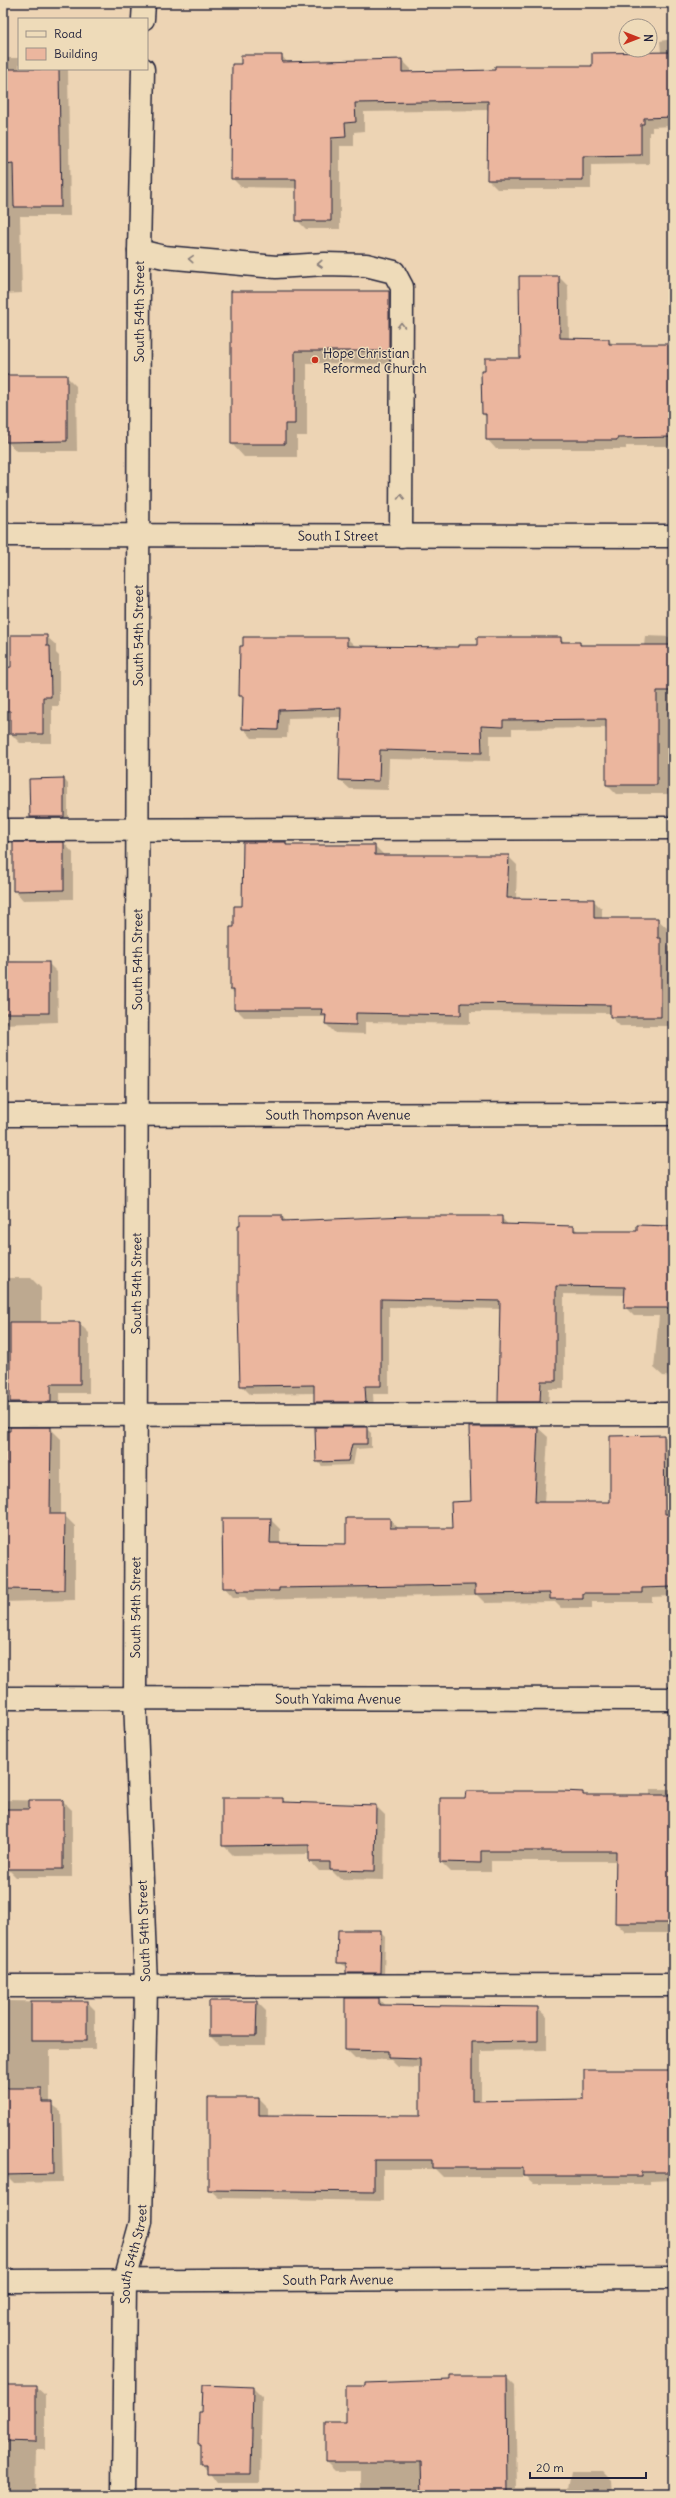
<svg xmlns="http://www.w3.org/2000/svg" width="676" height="2498" viewBox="0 0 676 2498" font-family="Delius,sans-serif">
	<rect width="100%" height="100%" fill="#edd4b4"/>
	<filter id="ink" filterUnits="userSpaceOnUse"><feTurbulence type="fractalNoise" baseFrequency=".025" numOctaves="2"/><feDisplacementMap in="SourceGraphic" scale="8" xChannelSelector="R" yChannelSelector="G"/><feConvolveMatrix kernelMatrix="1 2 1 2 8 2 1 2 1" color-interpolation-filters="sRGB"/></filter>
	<g filter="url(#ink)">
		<g fill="#0003">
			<polygon points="673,39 673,126 652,127 652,132 649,132 649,164 591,165 591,189 497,189 488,180 489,110 364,112 364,131 354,132 354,146 340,146 340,229 306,229 297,220 297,188 241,187 232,178 242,65 282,56 288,63 402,60 411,69 411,73 593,67 661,53 660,41"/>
			<polygon points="3,58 19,58 19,69 68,69 70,216 20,216 22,293 3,294"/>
			<polygon points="520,277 559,277 568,286 569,339 609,340 614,345 673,345 673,446 626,446 626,449 496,449 487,439 487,418 483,414 482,372 521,359"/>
			<polygon points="232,292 389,292 401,305 401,364 307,363 307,436 297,436 297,457 244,457 232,444"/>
			<polygon points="3,376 66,376 76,386 77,451 16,451 7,441 7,438 3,438"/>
			<polygon points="46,636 56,645 56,653 59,656 59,706 52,706 52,743 20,743 11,734 11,720 7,720 3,716 3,669 12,668"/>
			<polygon points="645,636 673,637 673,794 616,794 607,785 607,728 512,729 512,735 490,735 490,761 389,759 388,790 350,789 340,780 341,717 288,718 287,738 252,738 243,728 244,700 240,696 347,638 356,647 459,648 561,638 565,643 580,643 583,646 644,646"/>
			<polygon points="64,779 68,784 68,822 35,822 31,817"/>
			<polygon points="64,843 73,853 73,899 23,900 14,890"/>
			<polygon points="286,843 289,846 375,846 385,856 508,856 517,865 516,899 593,900 602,909 602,919 657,919 667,928 667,945 673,946 673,1026 620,1026 611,1017 611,1013 470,1012 470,1024 365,1022 365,1034 335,1033 326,1024 325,1017 244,1017 235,1008 235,994 231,990 235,928 243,907"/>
			<polygon points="3,961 48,963 57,972 58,1022 3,1024"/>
			<polygon points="282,1216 287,1222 501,1217 509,1226 573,1227 579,1232 638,1232 638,1226 673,1227 673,1377 663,1376 654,1368 659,1316 634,1316 625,1307 626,1295 564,1294 564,1389 549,1389 548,1410 507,1410 499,1401 500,1309 389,1307 389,1394 373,1394 374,1410 324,1410 315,1402 315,1393 250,1394 241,1385"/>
			<polygon points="3,1237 6,1240 6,1278 31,1278 41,1288 41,1323 79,1323 89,1333 89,1393 60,1393 60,1412 21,1412 11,1402 11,1368 3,1368"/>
			<polygon points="50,1428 61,1439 61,1515 64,1515 75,1526 75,1600 3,1602 3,1446"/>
			<polygon points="366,1428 371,1433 371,1448 356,1449 353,1465 322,1466 317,1461"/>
			<polygon points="470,1428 538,1428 548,1437 544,1503 611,1503 664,1436 673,1443 673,1596 652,1597 652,1602 592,1602 592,1608 561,1608 555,1602 485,1603 477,1595 248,1600 245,1597 233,1597 224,1587 270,1519 280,1529 280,1544 347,1545 390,1519 399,1529 453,1529 472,1502"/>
			<polygon points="650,1789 673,1789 673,1933 626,1933 616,1923 617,1861 491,1861 491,1872 451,1872 441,1862 466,1799 583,1793 585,1796 650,1796"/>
			<polygon points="282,1799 287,1804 376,1806 385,1815 384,1880 340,1879 332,1871 319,1871 310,1861 310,1854 233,1855 223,1845"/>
			<polygon points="3,1800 63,1801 72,1810 72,1877 16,1877 9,1870 3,1870"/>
			<polygon points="380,1931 385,1936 384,1977 351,1977 347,1973 347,1967 338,1963"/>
			<polygon points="668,1998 673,1998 673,2180 650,2181 650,2184 534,2184 526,2177 443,2177 435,2169 383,2169 383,2201 219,2198 209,2189 259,2099 268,2108 268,2116 421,2117 421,2068 398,2067 391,2060 355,2059 346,2050 379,1999 386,2007 537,2008 547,2017 547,2050 481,2051 481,2101 585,2100 668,2071"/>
			<polygon points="3,2001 87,2002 95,2010 95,2049 50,2049 50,2103 61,2111 63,2182 14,2183 6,2175 6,2154 3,2154"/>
			<polygon points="257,2002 266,2011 265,2045 219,2045 210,2036"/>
			<polygon points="506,2377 515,2386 517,2488 568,2488 571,2472 603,2472 612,2481 613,2495 361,2495 361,2471 335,2471 326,2462 366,2387"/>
			<polygon points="3,2386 35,2386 45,2395 45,2450 36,2450 35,2495 3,2495"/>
			<polygon points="253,2388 262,2397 260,2483 217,2483 202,2463 202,2447 199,2444 203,2413"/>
		</g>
		<g fill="#ebb69e" stroke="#22223b">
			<polygon points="673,52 673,117 644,118 644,124 641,124 641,155 583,156 583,180 487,180 488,101 355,103 356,122 345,123 346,137 331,138 331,221 296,221 296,179 231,179 232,64 241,64 241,55 282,55 282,62 402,59 402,72 495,70 495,66 592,66 592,53"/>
			<polygon points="5,69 59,69 61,207 14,207 13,163 6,164"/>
			<polygon points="519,276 559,276 560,338 609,339 609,344 673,344 673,437 617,438 617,440 486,440 486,414 482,414 481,371 485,371 485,358 520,358"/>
			<polygon points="231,291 389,291 389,351 295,351 295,424 285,424 285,444 231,444"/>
			<polygon points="6,375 67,375 67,441 6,442"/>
			<polygon points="11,635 47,635 47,646 50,646 51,697 43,697 43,734 10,734 10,711 3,711 3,668 11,667"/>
			<polygon points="243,637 347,637 347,646 458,647 458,645 477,645 477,637 561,637 561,642 580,642 580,645 673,645 673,691 657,691 657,785 606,785 606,719 503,720 503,727 481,726 482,753 380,750 379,781 339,780 341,708 279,710 278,730 242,729 243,696 239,696 240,646 243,646"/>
			<polygon points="64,778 64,817 30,817 29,779"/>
			<polygon points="13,842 64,842 64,890 13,891"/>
			<polygon points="243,842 286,842 286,845 375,845 375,855 509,855 507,898 594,899 594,918 658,918 658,938 661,938 661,1017 610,1017 610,1005 461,1003 461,1015 356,1013 356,1025 325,1024 326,1015 321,1015 322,1009 234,1009 234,990 230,990 230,927 234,927 234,906 242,906"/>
			<rect x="3" y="962" width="46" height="51"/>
			<polygon points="240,1215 282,1215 282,1221 408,1216 502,1216 502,1224 574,1226 574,1231 637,1231 637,1225 671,1226 673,1308 624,1308 625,1287 556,1286 556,1381 541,1381 540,1402 498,1402 500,1301 381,1299 381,1386 365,1386 366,1402 314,1402 314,1385 240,1386 238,1308 238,1225 240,1225"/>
			<polygon points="10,1322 80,1322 80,1384 51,1384 51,1402 10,1402"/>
			<polygon points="10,1427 51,1427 50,1514 65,1514 64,1590 5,1589 6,1431 10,1431"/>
			<polygon points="315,1427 367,1427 367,1444 352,1444 348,1461 316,1462"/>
			<polygon points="469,1427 538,1427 535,1502 610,1502 610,1436 664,1435 665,1514 673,1514 673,1587 642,1588 642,1593 583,1593 583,1599 550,1599 550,1593 475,1594 475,1585 279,1588 279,1591 237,1591 237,1588 223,1588 222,1518 271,1518 270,1543 346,1544 346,1518 390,1518 390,1528 452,1528 451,1502 471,1501"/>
			<polygon points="466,1791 563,1791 583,1792 583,1795 673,1795 673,1923 615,1923 616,1851 481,1851 481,1863 440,1862 440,1798 465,1798"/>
			<polygon points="222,1798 283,1798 283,1802 376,1805 375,1871 330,1870 330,1862 309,1862 309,1845 222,1846"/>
			<polygon points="29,1800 63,1800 63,1869 6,1869 6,1809 29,1809"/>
			<polygon points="338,1930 381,1930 380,1973 346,1973 346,1963 337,1963"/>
			<polygon points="345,1998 379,1998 379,2005 538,2007 538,2041 472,2042 472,2101 584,2099 584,2070 673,2070 673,2172 641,2172 641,2176 523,2176 523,2168 432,2168 432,2160 374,2160 374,2192 208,2190 208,2098 259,2098 259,2115 420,2116 420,2059 388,2058 388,2051 345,2050"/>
			<rect x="31" y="2001" width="56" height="40"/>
			<polygon points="209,2001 257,2001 256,2036 209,2036"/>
			<polygon points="4,2088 42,2088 42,2102 53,2102 54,2174 5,2175"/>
			<polygon points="450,2376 507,2376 508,2495 422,2495 421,2462 325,2462 325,2423 346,2423 346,2386 365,2386 365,2383 450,2380"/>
			<polygon points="3,2385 36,2385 36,2442 3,2441"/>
			<polygon points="203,2385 253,2387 251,2474 207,2474 207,2464 201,2464 201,2444 198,2444 199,2412 202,2412"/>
		</g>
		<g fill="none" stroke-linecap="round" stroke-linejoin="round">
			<defs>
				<g id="minor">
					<polyline points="143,19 144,3"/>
					<polyline points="139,251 164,257 276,267 325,264 366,265 394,272 402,287 401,536"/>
					<path id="s1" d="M3,535L673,536"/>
					<polyline points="3,830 673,828"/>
					<path id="s2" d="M3,1115L673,1114"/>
					<polyline points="3,1415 673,1414"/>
					<polyline points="3,1986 673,1985"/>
					<path id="s3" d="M3,2281L673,2278"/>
					<path id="s4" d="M123,2495L125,2280L141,2222L146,1986L135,1698L139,251L143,69"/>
				</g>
				<g id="major">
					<path id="s5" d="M3,1698L673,1699"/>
				</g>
			</defs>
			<use href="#minor" stroke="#22223b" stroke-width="25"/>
			<use href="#major" stroke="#22223b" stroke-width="25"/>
			<use href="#minor" stroke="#eedbb9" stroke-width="22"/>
			<use href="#major" stroke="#eedbb9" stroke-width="22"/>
		</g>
		<defs><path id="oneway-chevron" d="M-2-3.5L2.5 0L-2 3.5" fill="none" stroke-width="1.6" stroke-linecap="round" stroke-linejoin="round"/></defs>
		<g stroke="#887e7a">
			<use href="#oneway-chevron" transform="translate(191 259) rotate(-176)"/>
			<use href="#oneway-chevron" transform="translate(320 264) rotate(177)"/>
			<use href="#oneway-chevron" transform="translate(401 325) rotate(-90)"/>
			<use href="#oneway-chevron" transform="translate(401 497) rotate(-90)"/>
		</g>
	</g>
	<circle fill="#c8321e" stroke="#eedbb9" stroke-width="1.5" cx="315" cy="360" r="4"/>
	<g text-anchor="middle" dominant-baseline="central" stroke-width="3" stroke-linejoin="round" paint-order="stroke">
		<g font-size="13" fill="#22223b" stroke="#eedbb9">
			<text stroke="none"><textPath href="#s4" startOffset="2186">South 54th Street</textPath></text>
			<text stroke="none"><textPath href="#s1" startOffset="335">South I Street</textPath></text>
			<text stroke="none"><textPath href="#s4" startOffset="1862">South 54th Street</textPath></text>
			<text stroke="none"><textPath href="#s4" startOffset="1538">South 54th Street</textPath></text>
			<text stroke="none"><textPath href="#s2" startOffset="335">South Thompson Avenue</textPath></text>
			<text stroke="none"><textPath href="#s4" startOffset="1214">South 54th Street</textPath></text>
			<text stroke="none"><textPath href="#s4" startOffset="890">South 54th Street</textPath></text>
			<text stroke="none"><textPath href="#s5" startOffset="335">South Yakima Avenue</textPath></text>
			<text transform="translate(144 1931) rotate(-92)">South 54th Street</text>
			<text stroke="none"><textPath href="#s4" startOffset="242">South 54th Street</textPath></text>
			<text stroke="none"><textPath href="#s3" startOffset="335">South Park Avenue</textPath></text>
		</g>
		<g font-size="13" fill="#22223b" stroke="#eedbb9" text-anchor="start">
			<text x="323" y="353">Hope Christian<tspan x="323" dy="15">Reformed Church</tspan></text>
		</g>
	</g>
	<rect width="676" height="2498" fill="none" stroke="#eedbb9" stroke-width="16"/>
	<rect x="8" y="8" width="660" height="2482" fill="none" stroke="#22223b" stroke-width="1.5" filter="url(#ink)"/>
	<rect x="18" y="18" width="130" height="52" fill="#eedbb9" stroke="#9c9187"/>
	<rect x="26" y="31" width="20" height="6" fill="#eedbb9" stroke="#9c9187"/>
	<text x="54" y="38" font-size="12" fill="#22223b">Road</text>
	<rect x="26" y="48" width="20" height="12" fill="#ebb69e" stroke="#9c9187"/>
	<text x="54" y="58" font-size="12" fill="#22223b">Building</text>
	<g transform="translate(638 38) rotate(90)"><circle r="19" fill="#eedbb9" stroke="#9c9187"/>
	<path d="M0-3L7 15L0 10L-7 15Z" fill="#c8321e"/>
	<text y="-6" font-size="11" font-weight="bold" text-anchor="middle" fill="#22223b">N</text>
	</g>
	<path d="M530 2472v6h116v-6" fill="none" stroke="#22223b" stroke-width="2"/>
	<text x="536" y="2472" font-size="12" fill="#22223b" stroke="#eedbb9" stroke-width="3" paint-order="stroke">20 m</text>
</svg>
